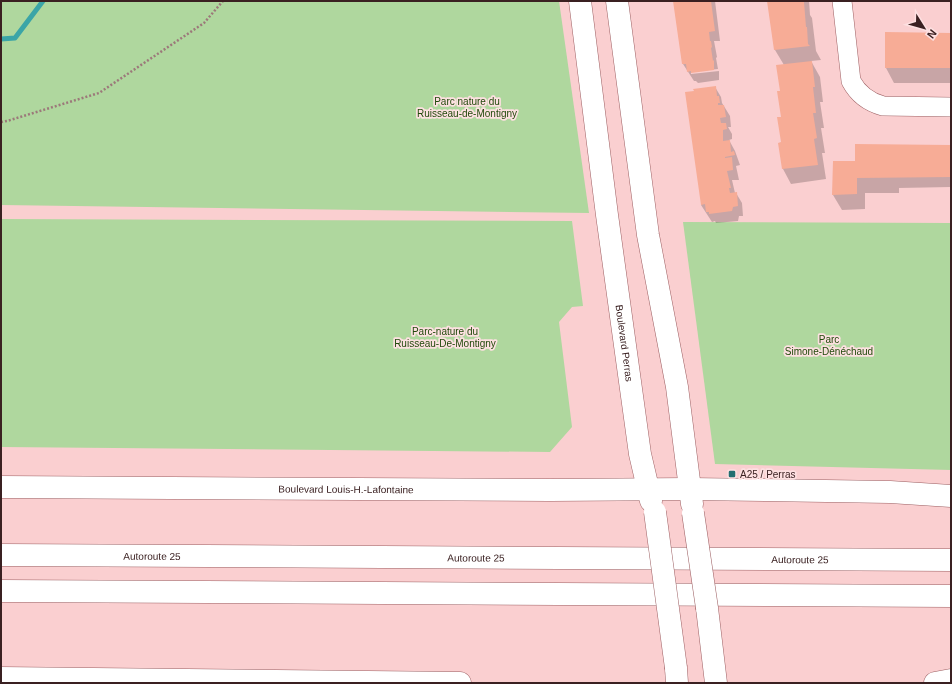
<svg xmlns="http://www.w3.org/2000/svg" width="952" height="684" viewBox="0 0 952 684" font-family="Arial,sans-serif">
	<rect width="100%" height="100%" fill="#facfd0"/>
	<g fill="#afd79e">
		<polygon points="1,1 559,1 589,213 1,205"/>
		<polygon points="1,219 572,221 583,306 572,307 559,322 572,427 550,452 1,447"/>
		<polygon points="683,222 951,223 951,470 715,464"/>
	</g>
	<g fill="#0003">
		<polygon points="674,1 715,1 720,41 714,41 717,57 716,58 718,69 691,72 691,74 719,71 719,80 698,83 696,81 694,81 683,64"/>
		<polygon points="768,1 810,1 809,1 810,15 812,18 816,51 821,60 811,61 820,77 823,102 820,102 824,128 821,128 825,153 822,153 826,179 791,184 783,169 779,144 782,143 781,92 784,65 775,50"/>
		<polygon points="886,33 951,34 951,83 894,83 886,68"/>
		<polygon points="715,87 721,97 722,103 730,116 731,127 728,127 732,134 732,139 729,140 735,151 740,165 736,166 739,180 732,180 735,193 736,193 742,203 743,216 739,216 738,221 716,223 715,221 712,222 701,205"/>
		<polygon points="951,146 951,187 899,188 899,193 865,193 865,209 842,210 833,195 856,162"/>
	</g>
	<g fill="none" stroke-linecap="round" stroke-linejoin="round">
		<polyline stroke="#3ba5a7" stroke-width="5" points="1,39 15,38 43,1"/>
	</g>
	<g fill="#f7ac96">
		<polygon points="673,1 711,1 715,31 709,32 710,41 711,41 712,47 711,48 713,61 714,60 714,70 691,73 691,71 687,72 686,64 682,64"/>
		<polygon points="767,1 803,1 803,2 804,2 806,27 807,27 808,44 810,46 774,50"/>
		<polygon points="885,32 951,33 951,68 885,68"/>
		<polygon points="812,61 815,87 813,87 816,113 813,113 817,138 814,139 818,165 782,169 778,143 781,142 777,117 781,117 777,91 780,91 776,65"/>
		<polygon points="716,86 717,96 719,96 720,103 718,103 718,105 724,105 726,117 720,118 721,123 726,123 727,129 723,130 723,141 730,140 731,152 734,151 735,155 725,157 725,158 732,157 733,170 727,171 731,188 729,188 730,193 737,192 738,206 733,207 732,211 709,214 709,212 706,212 705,204 701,205 685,92 694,91 693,89"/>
		<polygon points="855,144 951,145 951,177 857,178 857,194 832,195 833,161 855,161"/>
	</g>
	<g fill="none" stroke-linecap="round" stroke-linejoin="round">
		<defs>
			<path id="minor" d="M842,1L851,81C858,94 868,102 883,106L951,107"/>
			<g id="secondary">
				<path id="s1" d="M580,1L607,215L640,454L651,501"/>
				<polyline points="617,1 648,235 677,387 692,504"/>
				<path id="s2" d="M1,487L550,490L690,489"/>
				<polyline points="707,608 716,683"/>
				<polyline points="676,668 677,683"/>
				<polyline points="1,678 460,683"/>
			</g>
			<g id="motorway">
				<polyline points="690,489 890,492 951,496"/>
				<path id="s3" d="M1,555L951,560"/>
				<polyline points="1,591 951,596"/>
				<polyline points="935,683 951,680"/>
			</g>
		</defs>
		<use href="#minor" stroke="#9c5f62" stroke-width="20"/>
		<use href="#secondary" stroke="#9c5f62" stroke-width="23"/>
		<use href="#motorway" stroke="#9c5f62" stroke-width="23"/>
		<polyline stroke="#9c797a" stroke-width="2.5" stroke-dasharray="2 2" stroke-linecap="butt" points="1,122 7,121 99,93 204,23 223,1"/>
		<use href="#minor" stroke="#fff" stroke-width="19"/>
		<use href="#secondary" stroke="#fff" stroke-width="22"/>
		<use href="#motorway" stroke="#fff" stroke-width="22"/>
		<defs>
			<g id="secondary-bridge">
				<polyline points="655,512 676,668"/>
				<polyline points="693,513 707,608"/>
			</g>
		</defs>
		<use href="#secondary-bridge" stroke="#9c5f62" stroke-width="23" stroke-linecap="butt"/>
		<use href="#secondary-bridge" stroke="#fff" stroke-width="22"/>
	</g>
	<rect fill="#246f71" stroke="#fde0e1" stroke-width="1.5" x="728" y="470" width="8" height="8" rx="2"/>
	<g text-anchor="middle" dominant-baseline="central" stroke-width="3.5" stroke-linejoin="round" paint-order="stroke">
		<g font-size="10" fill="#21490b" stroke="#fde0e1">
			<text x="467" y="101">Parc nature du<tspan x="467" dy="12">Ruisseau-de-Montigny</tspan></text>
			<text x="445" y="331">Parc-nature du<tspan x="445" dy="12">Ruisseau-De-Montigny</tspan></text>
			<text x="829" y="339">Parc<tspan x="829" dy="12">Simone-Dénéchaud</tspan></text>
		</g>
		<g font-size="10" fill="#3a2021" stroke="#fde0e1">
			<text stroke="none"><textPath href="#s1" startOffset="345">Boulevard Perras</textPath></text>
			<text stroke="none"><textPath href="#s2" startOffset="345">Boulevard Louis-H.-Lafontaine</textPath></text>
			<text stroke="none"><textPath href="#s3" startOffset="151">Autoroute 25</textPath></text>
			<text stroke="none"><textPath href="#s3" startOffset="475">Autoroute 25</textPath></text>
			<text stroke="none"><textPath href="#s3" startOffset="799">Autoroute 25</textPath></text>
		</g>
		<g font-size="10" fill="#3a2021" stroke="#fde0e1" text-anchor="start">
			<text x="740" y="474">A25 / Perras</text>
		</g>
	</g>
	<rect width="952" height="684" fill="none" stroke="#3a2021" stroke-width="4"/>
	<g transform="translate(924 28) rotate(127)" stroke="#fde0e1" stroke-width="3" paint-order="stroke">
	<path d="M0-3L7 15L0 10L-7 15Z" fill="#3a2021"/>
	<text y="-6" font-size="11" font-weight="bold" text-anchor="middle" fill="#3a2021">N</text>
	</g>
</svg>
